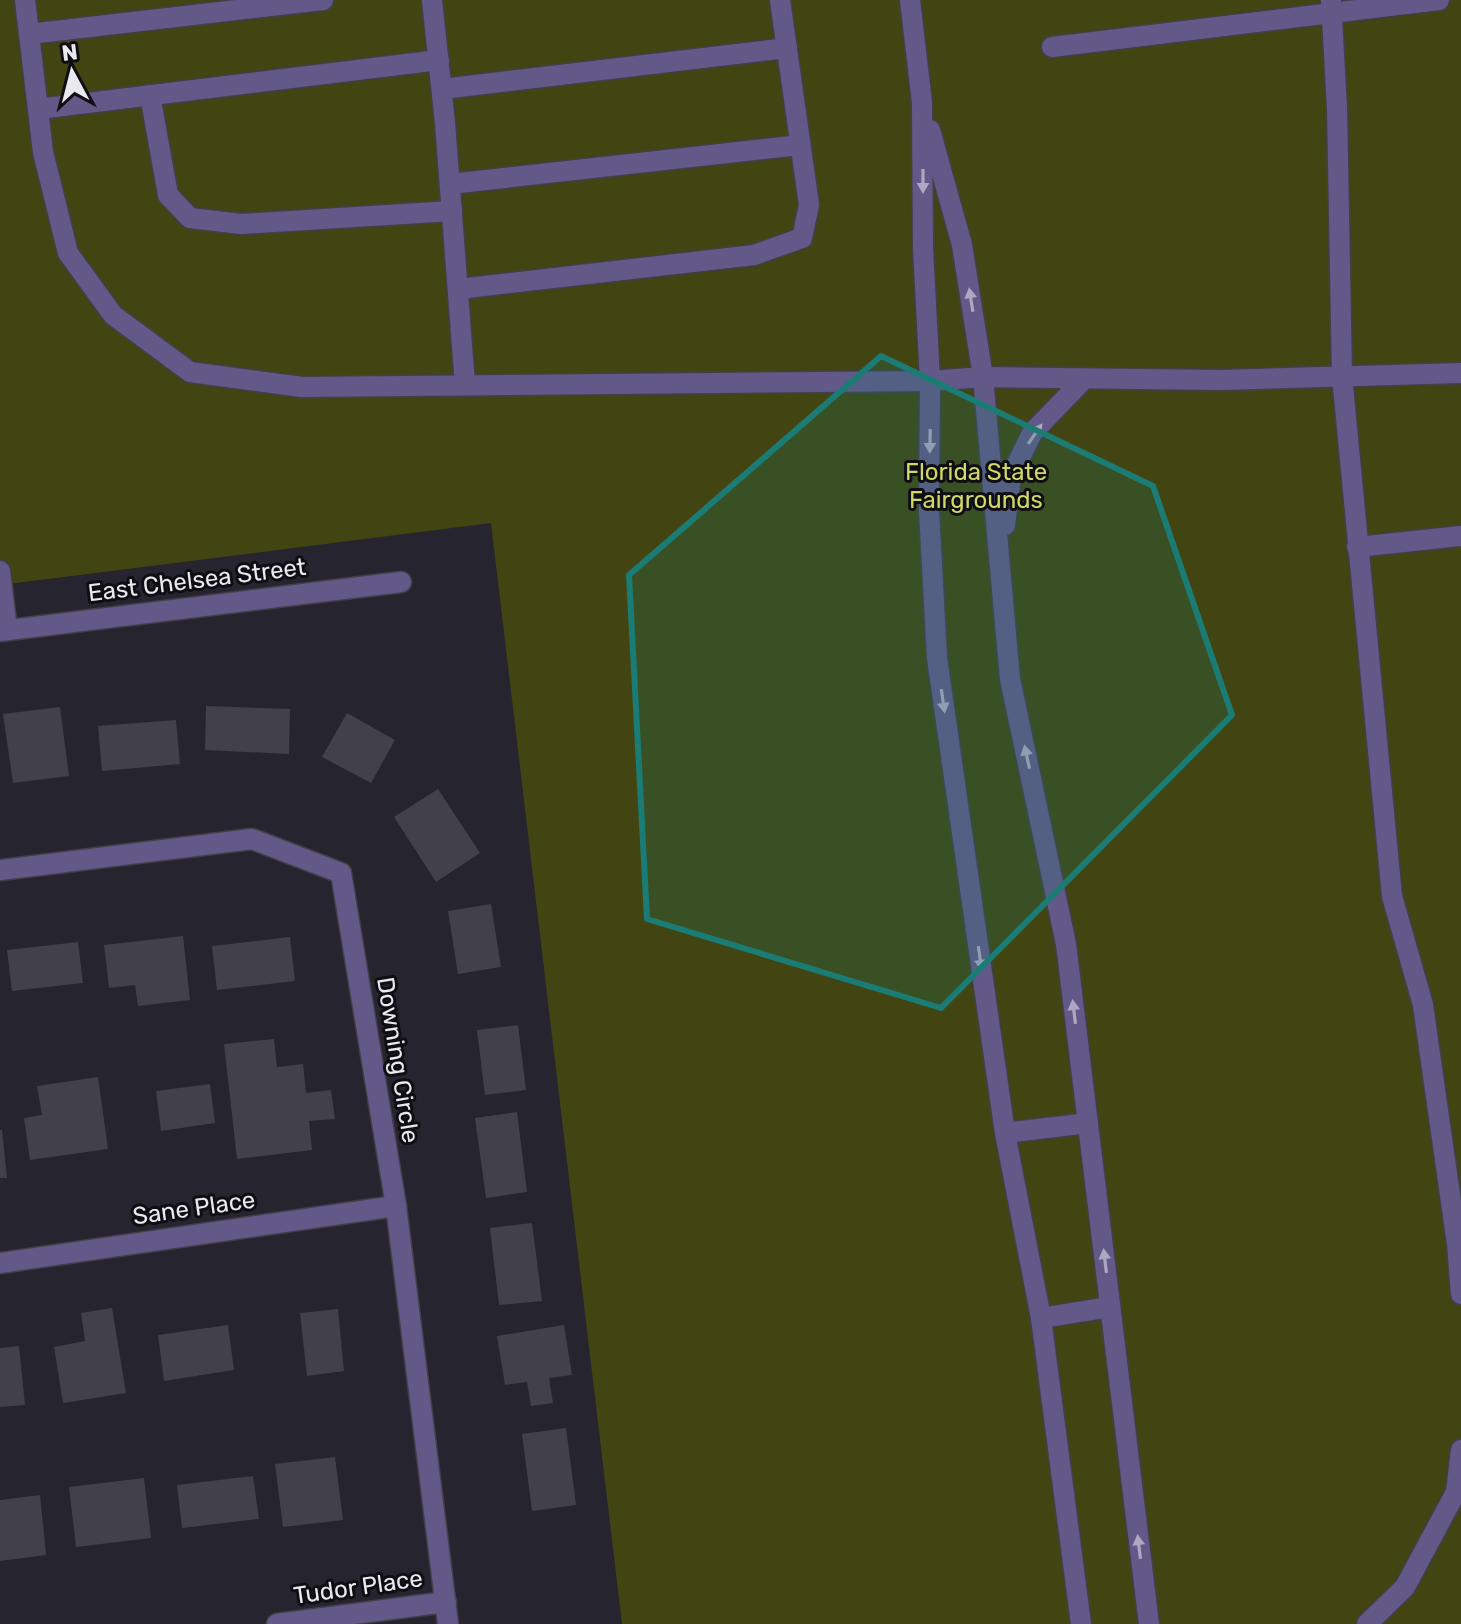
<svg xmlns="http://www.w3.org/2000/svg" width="1461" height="1624" viewBox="0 0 1461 1624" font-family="Rubik,sans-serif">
	<rect width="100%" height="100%" fill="#26252f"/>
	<polygon fill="#424512" points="0,0 1461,0 1461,1624 622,1624 491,523 0,585"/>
	<g fill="#41404b">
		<polygon points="206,706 290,709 289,754 205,750"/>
		<polygon points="60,707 69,776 13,783 3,714"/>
		<polygon points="347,713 395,740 371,783 322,757"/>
		<polygon points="176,720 180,764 102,771 98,726"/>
		<polygon points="438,789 480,853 436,882 394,817"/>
		<polygon points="491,904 501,967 458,974 448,911"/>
		<polygon points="183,936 190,1000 138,1006 135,985 109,988 104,945"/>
		<polygon points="290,937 295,981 217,990 212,946"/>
		<polygon points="78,942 83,983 12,991 7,950"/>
		<polygon points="518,1025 526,1090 485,1095 477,1030"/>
		<polygon points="274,1039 277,1067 303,1064 306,1093 331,1090 335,1119 309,1121 312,1150 237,1159 224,1044"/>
		<polygon points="98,1077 108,1149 30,1160 24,1118 42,1115 37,1086"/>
		<polygon points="210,1084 215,1123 161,1131 156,1091"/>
		<polygon points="517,1112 527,1192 486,1198 475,1118"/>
		<polygon points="0,1130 2,1130 7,1178 0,1178"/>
		<polygon points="532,1223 542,1301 499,1305 490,1228"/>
		<polygon points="112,1308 126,1393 63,1403 54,1347 85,1341 81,1313"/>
		<polygon points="338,1309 344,1371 307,1376 300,1313"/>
		<polygon points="228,1325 234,1370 164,1381 158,1335"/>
		<polygon points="564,1325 572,1375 549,1378 553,1403 531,1406 527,1382 505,1385 497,1336"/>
		<polygon points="19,1346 25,1405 0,1407 0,1348"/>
		<polygon points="566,1428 576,1505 532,1511 522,1434"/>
		<polygon points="335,1457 343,1520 283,1527 275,1464"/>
		<polygon points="253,1476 259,1519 182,1528 177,1485"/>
		<polygon points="144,1478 151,1538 76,1547 69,1487"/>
		<polygon points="40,1495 46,1555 0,1561 0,1500"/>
	</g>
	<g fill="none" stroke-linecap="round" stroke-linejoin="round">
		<defs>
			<g id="minor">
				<polyline points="25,0 43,152 68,253 113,315 190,372 302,387 930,381 983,377 1221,380 1461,373"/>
				<polyline points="432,0 445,123 465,385"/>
				<polyline points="910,0 922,103 923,248 930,381 929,511 937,658 1005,1133 1041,1318 1081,1624"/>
				<polyline points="1331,0 1337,108 1342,376 1392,896 1423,1005 1457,1244 1461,1294"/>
				<polyline points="29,34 323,0"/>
				<polyline points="1052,47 1439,0"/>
				<polyline points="442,89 787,48"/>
				<polyline points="150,95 168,195 190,218 241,224 452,211"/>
				<polyline points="38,109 439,60"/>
				<polyline points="930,130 962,245 983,377 1010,679 1066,944 1149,1624"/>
				<polyline points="450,184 800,145"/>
				<polyline points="458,289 754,255 802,238 809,205 780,0"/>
				<polyline points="1005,525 1011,476 1032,433 1084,379"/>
				<polyline points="1357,547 1461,536"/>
				<polyline points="0,571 7,630"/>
				<polyline points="0,631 401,582"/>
				<polyline points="0,870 252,839 341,873 396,1206 448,1624"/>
				<polyline points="1005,1133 1088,1123"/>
				<polyline points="0,1263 396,1206"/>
				<polyline points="1041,1318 1110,1307"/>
				<polyline points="277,1624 446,1602"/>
				<polyline points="1367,1624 1405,1587 1456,1492 1461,1450"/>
			</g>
		</defs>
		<use href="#minor" stroke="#41404a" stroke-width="23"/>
		<use href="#minor" stroke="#625989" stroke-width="20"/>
	</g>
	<defs><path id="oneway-solid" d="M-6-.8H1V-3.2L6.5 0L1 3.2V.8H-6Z" transform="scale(2)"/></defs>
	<g fill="#ada8c2">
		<use href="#oneway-solid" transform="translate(923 181) rotate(90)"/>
		<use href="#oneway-solid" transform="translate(971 300) rotate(-99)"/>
		<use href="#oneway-solid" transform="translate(1035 434) rotate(-55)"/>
		<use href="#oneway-solid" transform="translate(930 441) rotate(91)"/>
		<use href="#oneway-solid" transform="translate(943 701) rotate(82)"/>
		<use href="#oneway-solid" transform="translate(1027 757) rotate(-102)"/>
		<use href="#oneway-solid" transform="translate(980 958) rotate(82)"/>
		<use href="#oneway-solid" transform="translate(1074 1012) rotate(-97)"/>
		<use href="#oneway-solid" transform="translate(1105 1261) rotate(-97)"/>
		<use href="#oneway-solid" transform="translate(1139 1547) rotate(-97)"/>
	</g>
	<path fill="#1a7c74" fill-opacity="0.2" stroke="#1a7c74" stroke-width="6" stroke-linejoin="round" d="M881,356L1153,486L1232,715L941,1008L647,919L629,575Z"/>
	<g text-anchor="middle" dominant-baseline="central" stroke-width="6" stroke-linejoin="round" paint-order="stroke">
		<g font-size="24" fill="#d0d968" stroke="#0f0e13">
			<text x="976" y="472">Florida State<tspan x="976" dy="28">Fairgrounds</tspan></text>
		</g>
		<g font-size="24" fill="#eae9f0" stroke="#0f0e13">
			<text transform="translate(197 580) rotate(-7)">East Chelsea Street</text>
			<text transform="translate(398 1060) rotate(81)">Downing Circle</text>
			<text transform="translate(194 1208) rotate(-8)">Sane Place</text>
			<text transform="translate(358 1587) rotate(-8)">Tudor Place</text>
		</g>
	</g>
	<g transform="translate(72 72) rotate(353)" stroke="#0f0e13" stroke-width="6" paint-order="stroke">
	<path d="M0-6L14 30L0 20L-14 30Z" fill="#eae9f0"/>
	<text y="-12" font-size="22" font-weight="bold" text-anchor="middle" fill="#eae9f0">N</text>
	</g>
</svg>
